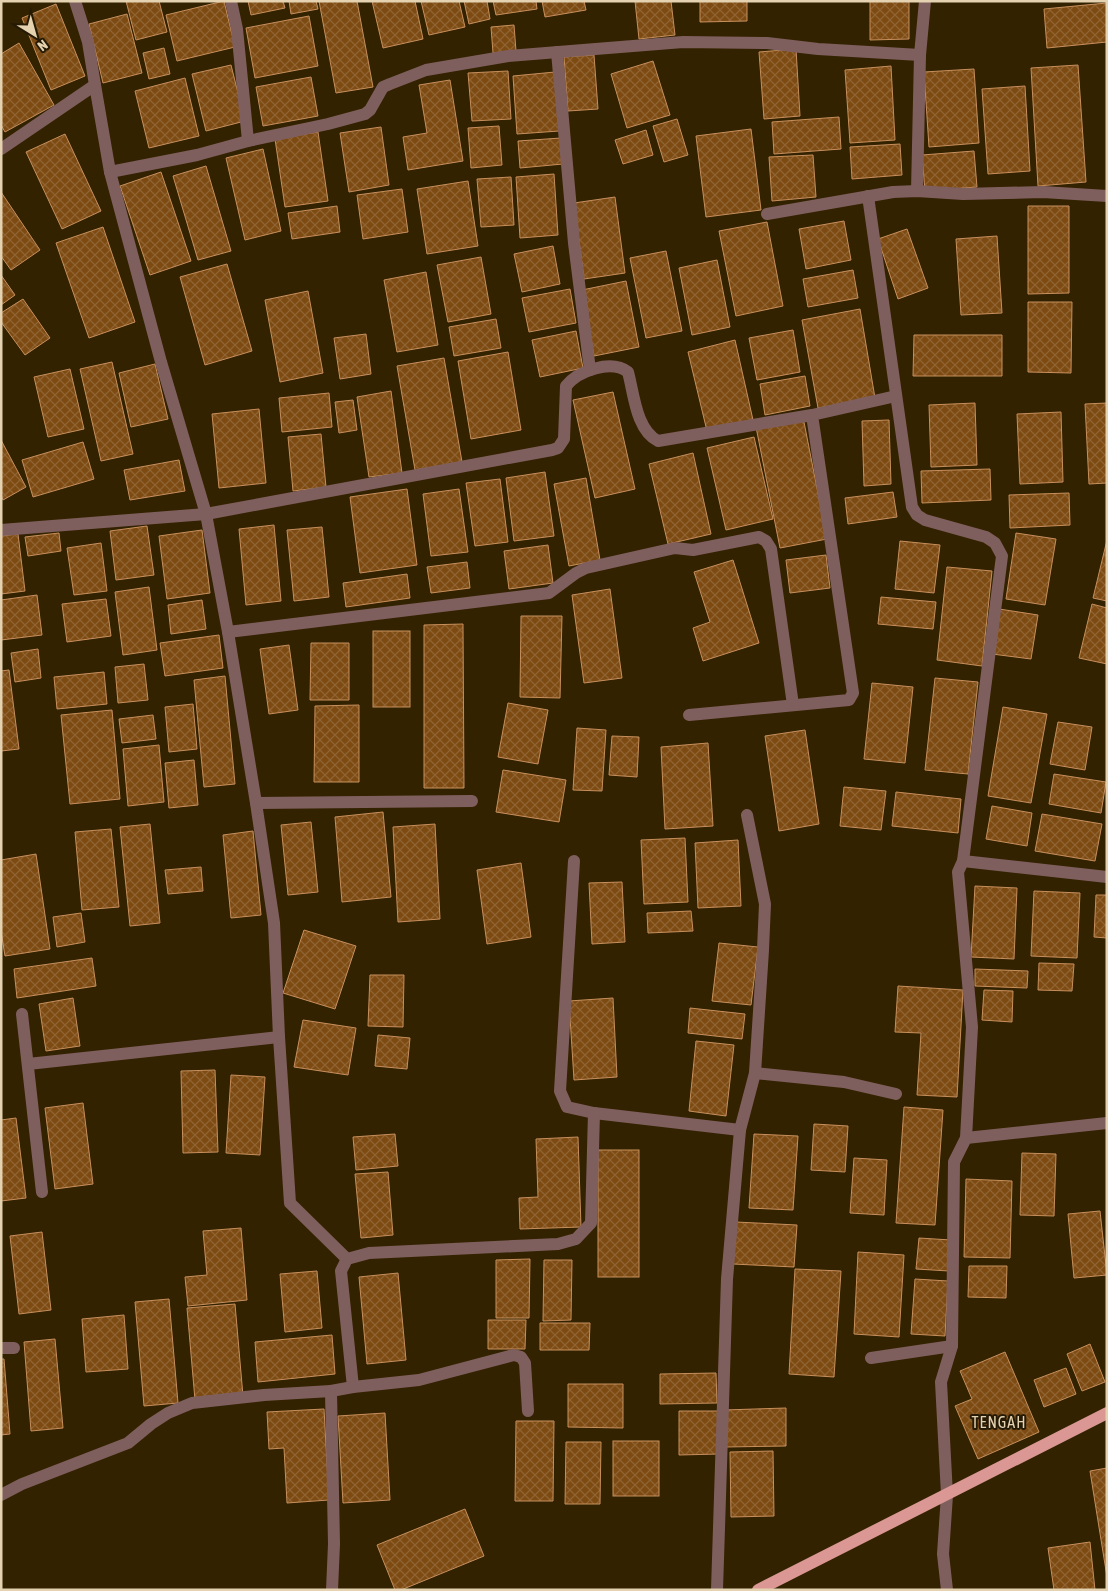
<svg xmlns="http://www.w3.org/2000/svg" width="1108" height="1591" viewBox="0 0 1108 1591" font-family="'Asap Condensed',sans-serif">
	<defs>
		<pattern id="building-cross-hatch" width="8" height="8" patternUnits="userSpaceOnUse" patternTransform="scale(1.25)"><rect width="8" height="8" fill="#7d4a12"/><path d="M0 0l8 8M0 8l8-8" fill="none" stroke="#8f6332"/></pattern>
	</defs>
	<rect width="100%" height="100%" fill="#320"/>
	<g fill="url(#building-cross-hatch)" stroke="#c78f5c">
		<polygon points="126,1 159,1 167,32 136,40"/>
		<polygon points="224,1 235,47 177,61 166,15"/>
		<polygon points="248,1 283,1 285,8 251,15"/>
		<polygon points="289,1 316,1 318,9 291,14"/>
		<polygon points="319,1 357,1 373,87 336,93"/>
		<polygon points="372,1 415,1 423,39 383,48"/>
		<polygon points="421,1 459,1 465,27 429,35"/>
		<polygon points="464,1 487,1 490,19 469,24"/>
		<polygon points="493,1 536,1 537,9 496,15"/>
		<polygon points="542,1 584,1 586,10 545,17"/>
		<polygon points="635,1 671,1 675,35 639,39"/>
		<polygon points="700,1 747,1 747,21 700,22"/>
		<polygon points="870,1 909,1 909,39 870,40"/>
		<polygon points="1107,3 1107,42 1047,48 1044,9"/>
		<polygon points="56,4 85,76 51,90 22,18"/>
		<polygon points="127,14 142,73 103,83 89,24"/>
		<polygon points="309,16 318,66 255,78 246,28"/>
		<polygon points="514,25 516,51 493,53 491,27"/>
		<polygon points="19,43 54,105 5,132 1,125 1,54"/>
		<polygon points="164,48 170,74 149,79 143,53"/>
		<polygon points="796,49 800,116 764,119 759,52"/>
		<polygon points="594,55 598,109 568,111 564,57"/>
		<polygon points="653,61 670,115 627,128 611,74"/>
		<polygon points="231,65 245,121 206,131 192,74"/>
		<polygon points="1078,65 1086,182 1038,186 1031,68"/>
		<polygon points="891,66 895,140 850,143 845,70"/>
		<polygon points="974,69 979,143 929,147 924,72"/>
		<polygon points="508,71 511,119 472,121 468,73"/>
		<polygon points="555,72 559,131 517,134 513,76"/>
		<polygon points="311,77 318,116 263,126 256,87"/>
		<polygon points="185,78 199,136 149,148 135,91"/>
		<polygon points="450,80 463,161 408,170 403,137 427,133 419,85"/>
		<polygon points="1025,86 1030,171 988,174 982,89"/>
		<polygon points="839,117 841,149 774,154 772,122"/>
		<polygon points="677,119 688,155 664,162 653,126"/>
		<polygon points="499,126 502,165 471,168 468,128"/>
		<polygon points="381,127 389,185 349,192 340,133"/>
		<polygon points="751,129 761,210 706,217 696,136"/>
		<polygon points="646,130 653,155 623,164 615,140"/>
		<polygon points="318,132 328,201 285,207 275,139"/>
		<polygon points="65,134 101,211 62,229 26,152"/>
		<polygon points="561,138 563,164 520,168 518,141"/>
		<polygon points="900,144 902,175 852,179 850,147"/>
		<polygon points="263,149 281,231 245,240 226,158"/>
		<polygon points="974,151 977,187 925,191 922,155"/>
		<polygon points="813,155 816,197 772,201 769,157"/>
		<polygon points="206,166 231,251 198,260 173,176"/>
		<polygon points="161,172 191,261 150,275 120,186"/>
		<polygon points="554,174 558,235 520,238 516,177"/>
		<polygon points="511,177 514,225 481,227 477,179"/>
		<polygon points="468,181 478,246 427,254 417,189"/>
		<polygon points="402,189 408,232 363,239 357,195"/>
		<polygon points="1,192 40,250 11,270 1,256"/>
		<polygon points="615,197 625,273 584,279 574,203"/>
		<polygon points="337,206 340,232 292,239 288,213"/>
		<polygon points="1028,206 1069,206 1069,293 1028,294"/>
		<polygon points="844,221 851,260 806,269 799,229"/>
		<polygon points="767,222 783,306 736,316 719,231"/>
		<polygon points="103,227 135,322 89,338 56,243"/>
		<polygon points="907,229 928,288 898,299 878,239"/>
		<polygon points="997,236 1002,313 961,315 956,239"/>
		<polygon points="553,246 560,284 522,292 514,254"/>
		<polygon points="666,251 682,331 646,338 630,258"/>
		<polygon points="481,257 491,314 448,322 437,265"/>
		<polygon points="717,260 730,327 692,335 679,268"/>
		<polygon points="227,264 252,351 205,365 180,277"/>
		<polygon points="853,270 858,298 808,307 803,279"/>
		<polygon points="426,272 438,345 397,352 384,280"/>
		<polygon points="1,275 15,295 1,305"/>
		<polygon points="626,281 639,347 594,356 582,290"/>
		<polygon points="570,289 576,323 529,332 522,298"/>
		<polygon points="308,291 323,373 280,382 265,300"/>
		<polygon points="23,299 50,338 25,355 1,322 1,313"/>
		<polygon points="1028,302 1072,302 1071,373 1028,372"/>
		<polygon points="860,309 875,398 818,408 802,320"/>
		<polygon points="496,319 501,348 454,356 449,327"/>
		<polygon points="793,330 800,372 757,380 749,338"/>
		<polygon points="576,331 583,368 540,377 532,340"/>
		<polygon points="366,334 371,374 340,379 334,338"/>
		<polygon points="914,335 1002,335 1002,376 913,376"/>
		<polygon points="735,340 753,420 707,431 688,352"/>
		<polygon points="508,352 521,430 471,439 458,361"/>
		<polygon points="444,358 462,462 415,470 397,366"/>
		<polygon points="112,362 133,454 101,461 80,369"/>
		<polygon points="155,364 168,419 131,427 119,373"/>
		<polygon points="70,369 84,429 48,437 34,377"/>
		<polygon points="805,376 810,406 765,415 760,384"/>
		<polygon points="391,391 402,473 369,477 357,397"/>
		<polygon points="613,392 635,489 595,498 573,400"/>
		<polygon points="329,393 332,427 282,432 279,398"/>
		<polygon points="353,400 357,430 339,433 335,402"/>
		<polygon points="975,403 977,465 931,467 929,405"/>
		<polygon points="1107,403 1107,483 1089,484 1085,404"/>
		<polygon points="259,409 266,483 219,488 212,414"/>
		<polygon points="1061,412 1063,482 1020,484 1017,414"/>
		<polygon points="803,417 827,539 780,548 756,427"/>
		<polygon points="889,420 891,484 864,486 862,421"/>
		<polygon points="321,434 326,487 293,491 288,437"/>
		<polygon points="754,437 773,519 726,530 707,448"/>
		<polygon points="1,440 26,487 3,500 1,496"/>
		<polygon points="83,442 94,479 33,497 22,460"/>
		<polygon points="693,453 711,534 668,544 649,464"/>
		<polygon points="179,460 185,491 130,500 124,470"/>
		<polygon points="990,469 991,500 922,503 921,471"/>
		<polygon points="545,472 554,536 514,541 506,478"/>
		<polygon points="586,478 600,560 569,566 554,484"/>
		<polygon points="500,479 508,542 475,546 466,483"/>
		<polygon points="407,489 417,565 360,573 350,497"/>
		<polygon points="459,489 468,552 431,556 423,494"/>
		<polygon points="893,492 897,517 848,524 845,498"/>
		<polygon points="1069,493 1070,525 1010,528 1009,495"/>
		<polygon points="274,525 281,601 246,605 239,529"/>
		<polygon points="147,526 154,575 116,580 110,531"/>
		<polygon points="322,527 329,597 294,601 287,530"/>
		<polygon points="202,530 210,593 167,599 159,536"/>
		<polygon points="59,533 61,551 28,556 25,537"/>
		<polygon points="1016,533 1056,539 1045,605 1006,599"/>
		<polygon points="18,534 25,591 1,594 1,536"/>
		<polygon points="1107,540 1107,601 1093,598"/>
		<polygon points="900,541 940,545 934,593 895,589"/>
		<polygon points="101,543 107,591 74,595 67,548"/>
		<polygon points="548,545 553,583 509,589 504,551"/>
		<polygon points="826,555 830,588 790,593 786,560"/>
		<polygon points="733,560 759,643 703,661 693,628 710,622 694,572"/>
		<polygon points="467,562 470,588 431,593 427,567"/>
		<polygon points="947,567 992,571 982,666 937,660"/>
		<polygon points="407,574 410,598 346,607 343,583"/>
		<polygon points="149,587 157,650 123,655 115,592"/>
		<polygon points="610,589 622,678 584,683 572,595"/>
		<polygon points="37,595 42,635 1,640 1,600"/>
		<polygon points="881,597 936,602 933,629 878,624"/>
		<polygon points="106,599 111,636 67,642 62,604"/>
		<polygon points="202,600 206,629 171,634 168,605"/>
		<polygon points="1092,604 1107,608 1107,664 1079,658"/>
		<polygon points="999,609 1038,615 1031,659 992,654"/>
		<polygon points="521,616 562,616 560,698 520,697"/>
		<polygon points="463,624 464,788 424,788 424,625"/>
		<rect x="373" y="631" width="37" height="76"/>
		<polygon points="219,635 223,668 165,676 160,643"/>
		<polygon points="311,643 349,643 349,700 310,700"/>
		<polygon points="289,645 298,710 269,714 260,649"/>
		<polygon points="38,649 41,678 15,682 11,653"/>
		<polygon points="144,664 148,700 118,703 115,667"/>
		<polygon points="9,670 19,749 1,751 1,671"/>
		<polygon points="104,672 107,704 57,709 54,677"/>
		<polygon points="225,676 235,784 204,787 194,680"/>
		<polygon points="935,678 978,682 968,774 925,770"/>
		<polygon points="872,683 913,687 905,763 864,759"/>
		<polygon points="508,703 548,710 538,764 498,757"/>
		<polygon points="193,704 197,749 169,752 165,707"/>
		<polygon points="359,705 359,782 314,782 315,706"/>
		<polygon points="1003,707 1047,714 1031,803 988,796"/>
		<polygon points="112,710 120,799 70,804 61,715"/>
		<polygon points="153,715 156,739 122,743 119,719"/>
		<polygon points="1058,722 1092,727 1085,770 1050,764"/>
		<polygon points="577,728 606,730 602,791 573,790"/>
		<polygon points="805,730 819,824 779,831 765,736"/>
		<polygon points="612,736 639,737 637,777 609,775"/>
		<polygon points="708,743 713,826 665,829 661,747"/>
		<polygon points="159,745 164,802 128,806 123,749"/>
		<polygon points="194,760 198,805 169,808 165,763"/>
		<polygon points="503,770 566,780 559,822 496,812"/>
		<polygon points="1054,774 1106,782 1101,813 1049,804"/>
		<polygon points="844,787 886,791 881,830 840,826"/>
		<polygon points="896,792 961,799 958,833 892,826"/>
		<polygon points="992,806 1032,813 1027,846 986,839"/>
		<polygon points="383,812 391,897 342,902 335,817"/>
		<polygon points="1042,814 1102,824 1095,861 1035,851"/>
		<polygon points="311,822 318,892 288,895 281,825"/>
		<polygon points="150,824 160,923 130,926 120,827"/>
		<polygon points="435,824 440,919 398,922 393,827"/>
		<polygon points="111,829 119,907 82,910 75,832"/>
		<polygon points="253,831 261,915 231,918 223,835"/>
		<polygon points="685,838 688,902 644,904 641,840"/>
		<polygon points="738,840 741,906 698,908 695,843"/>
		<polygon points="36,854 50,949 5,956 1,931 1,860"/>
		<polygon points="521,863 531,937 487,944 477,870"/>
		<polygon points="201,867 203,891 168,894 165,870"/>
		<polygon points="622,882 625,942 592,944 589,883"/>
		<polygon points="975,886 1017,888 1014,959 971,957"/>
		<polygon points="1034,891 1080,893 1077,958 1031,956"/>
		<polygon points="1096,895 1107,895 1107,938 1094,937"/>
		<polygon points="691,911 693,931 648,933 647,913"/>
		<polygon points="81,913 85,942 57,947 53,917"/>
		<polygon points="304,930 356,946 335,1009 283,993"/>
		<polygon points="719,943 758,947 751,1005 712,1001"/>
		<polygon points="92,958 96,986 17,998 14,969"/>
		<polygon points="1039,963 1074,964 1072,991 1038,990"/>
		<polygon points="975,969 1028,971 1027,988 975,986"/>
		<polygon points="370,975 404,975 403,1027 368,1026"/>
		<polygon points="898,986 963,990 957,1097 917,1095 921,1033 895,1032"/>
		<polygon points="984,990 1013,991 1012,1022 982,1020"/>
		<polygon points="73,998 80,1046 46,1051 39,1004"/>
		<polygon points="613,998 617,1077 574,1080 569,1001"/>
		<polygon points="690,1008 745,1014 742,1039 688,1033"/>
		<polygon points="303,1020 356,1028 348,1075 294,1067"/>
		<polygon points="378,1035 410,1038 407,1069 375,1066"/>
		<polygon points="696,1041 734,1045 726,1116 689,1111"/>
		<polygon points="215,1070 218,1152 183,1153 181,1071"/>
		<polygon points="231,1075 265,1077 260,1155 226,1153"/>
		<polygon points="83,1103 93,1184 55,1189 45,1108"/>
		<polygon points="904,1107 943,1110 935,1225 896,1223"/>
		<polygon points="16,1118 26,1198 1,1201 1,1120"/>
		<polygon points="814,1124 848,1126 845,1172 811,1170"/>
		<polygon points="395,1134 398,1166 356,1170 353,1137"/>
		<polygon points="754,1134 798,1136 793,1210 749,1208"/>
		<polygon points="578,1137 581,1227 520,1229 519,1198 538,1197 536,1139"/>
		<rect x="598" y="1150" width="41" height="127"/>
		<polygon points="1022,1153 1056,1154 1054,1216 1020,1215"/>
		<polygon points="854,1158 887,1160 884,1215 850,1213"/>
		<polygon points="388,1172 393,1235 361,1238 355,1174"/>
		<polygon points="966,1179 1012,1181 1010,1258 964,1257"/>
		<polygon points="1100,1211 1107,1275 1074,1278 1068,1214"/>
		<polygon points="736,1222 797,1225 794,1267 733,1264"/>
		<polygon points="241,1228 247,1300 188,1306 185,1277 207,1275 203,1231"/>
		<polygon points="42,1232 51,1310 19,1314 10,1236"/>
		<polygon points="919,1238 951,1240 949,1271 916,1269"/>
		<polygon points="858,1252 904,1255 899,1337 854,1334"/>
		<polygon points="530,1259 529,1318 496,1318 496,1260"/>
		<polygon points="544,1260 572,1260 571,1320 543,1321"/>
		<polygon points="969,1266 1007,1266 1006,1298 968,1297"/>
		<polygon points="795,1269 841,1271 834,1377 789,1374"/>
		<polygon points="317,1271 322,1328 285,1332 280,1274"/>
		<polygon points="398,1273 406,1360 367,1364 359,1277"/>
		<polygon points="915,1279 948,1281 945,1336 911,1334"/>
		<polygon points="169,1299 178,1403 144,1406 135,1302"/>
		<polygon points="235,1304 243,1396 195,1400 187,1308"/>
		<polygon points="124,1315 128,1369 86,1372 82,1319"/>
		<polygon points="488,1320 526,1320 525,1349 488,1349"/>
		<polygon points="540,1323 590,1323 589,1350 540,1350"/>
		<polygon points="332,1335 335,1374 258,1382 255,1342"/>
		<polygon points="55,1339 63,1428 31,1431 24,1342"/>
		<polygon points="1090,1344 1105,1382 1082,1391 1067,1354"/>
		<polygon points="1005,1352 1039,1432 978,1459 955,1406 972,1399 960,1371"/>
		<polygon points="1,1359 4,1359 10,1434 1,1435"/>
		<polygon points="1066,1368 1076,1394 1044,1407 1034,1380"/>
		<polygon points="716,1373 717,1403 660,1404 660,1374"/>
		<polygon points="568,1384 623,1384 623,1428 568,1427"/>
		<polygon points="786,1408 786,1446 725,1447 724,1410"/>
		<polygon points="324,1409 329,1500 287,1503 284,1448 269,1449 267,1412"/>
		<polygon points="679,1411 718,1411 719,1454 679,1455"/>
		<polygon points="385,1413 390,1500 343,1503 338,1416"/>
		<polygon points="516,1421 554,1421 553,1501 515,1501"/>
		<rect x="613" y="1441" width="46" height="55"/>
		<polygon points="566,1442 601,1442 600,1504 565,1504"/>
		<polygon points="773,1451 774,1516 731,1517 730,1452"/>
		<polygon points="1107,1468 1107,1577 1090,1471"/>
		<polygon points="465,1509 484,1556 401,1590 395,1590 377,1545"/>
		<polygon points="1090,1542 1095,1590 1054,1590 1048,1548"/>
	</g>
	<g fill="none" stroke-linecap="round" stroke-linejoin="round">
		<g stroke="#7f5f5d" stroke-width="12">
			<polyline points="75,1 88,42 95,85"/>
			<polyline points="231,1 237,29 248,141 328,124 365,114 370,110 383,87 390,84 426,70 508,56 683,42 767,43 818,49 920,55"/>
			<polyline points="557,52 574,243 590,370"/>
			<polyline points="1,149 95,85 110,172 197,155 248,141"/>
			<polyline points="110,172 161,362 206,514 228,632 256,803 274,923 279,1037 290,1203 347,1259"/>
			<polyline points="917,191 920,55 925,1"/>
			<polyline points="868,196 912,507 917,515 925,520 986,537 995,543 1002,556 963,861 958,872 972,1027 966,1138 954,1162 952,1346 941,1382 947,1495 943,1554 947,1590"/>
			<polyline points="767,214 893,192 917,191 963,194 1043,192 1107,196"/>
			<path d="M1,530L206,514L552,450L558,448L564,439L566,386C578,371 611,359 628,372C634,394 636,430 658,441L812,415"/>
			<polyline points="228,632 549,593 576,573 586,568 675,548 693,550 759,537 766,541 771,549 793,705"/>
			<polyline points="689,715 849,700 853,693 812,415 896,396"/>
			<polyline points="256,803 472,801"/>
			<polyline points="574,861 560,1091 567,1107 594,1113 740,1130"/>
			<polyline points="963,861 1107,877"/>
			<polyline points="22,1014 42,1192"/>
			<polyline points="28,1064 279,1037"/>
			<polyline points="755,1073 844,1082 896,1094"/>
			<polyline points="966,1138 1107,1123"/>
			<polyline points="1,1348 14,1348"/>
			<polyline points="871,1358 952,1346"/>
			<polyline points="353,1387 341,1271 347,1259 369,1253 558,1244 576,1239 591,1223 594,1113"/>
			<polyline points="1,1495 22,1484 128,1443 151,1424 168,1413 192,1403 264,1395 331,1391"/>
			<polyline points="332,1590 334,1544 331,1391 353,1387 419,1380 514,1355 521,1357 525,1363 528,1411"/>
			<polyline points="717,1590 727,1279 740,1130 755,1073 763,950 765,904 747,815"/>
		</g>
		<polyline stroke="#da9793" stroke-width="12" points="758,1590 1107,1413"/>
	</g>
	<g text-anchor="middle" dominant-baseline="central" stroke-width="4" stroke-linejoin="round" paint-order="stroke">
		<g font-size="16" letter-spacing="1" fill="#e4d2b1" stroke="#251a05">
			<text x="999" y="1422">TENGAH</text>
		</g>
	</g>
	<rect width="1108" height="1591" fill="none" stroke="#e4d2b1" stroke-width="5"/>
	<g transform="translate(35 35) rotate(143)" stroke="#251a05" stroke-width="4" paint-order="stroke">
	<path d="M0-4L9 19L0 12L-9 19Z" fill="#e4d2b1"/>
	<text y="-8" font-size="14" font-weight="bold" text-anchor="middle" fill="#e4d2b1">N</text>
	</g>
</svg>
